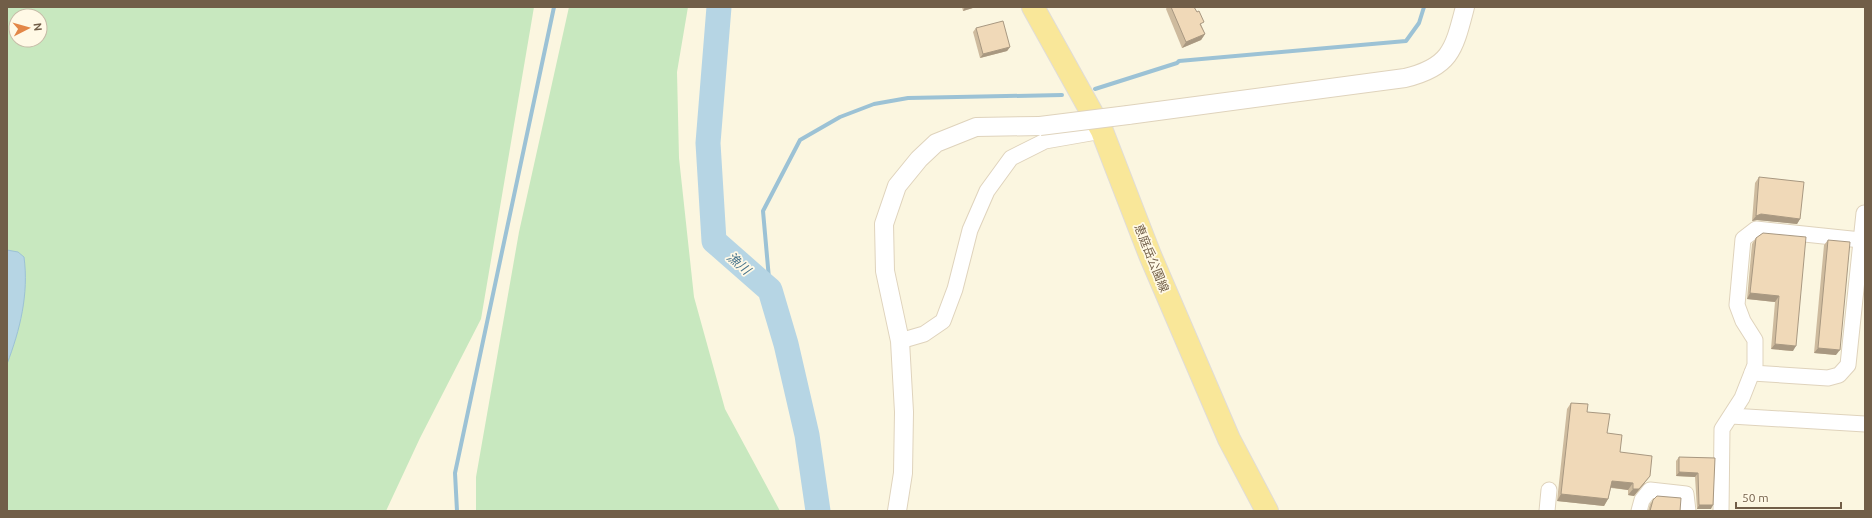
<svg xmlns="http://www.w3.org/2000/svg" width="1872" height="518" viewBox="0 0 1872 518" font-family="Ubuntu,'Noto Sans JP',sans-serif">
	<rect width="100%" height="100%" fill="#fbf6e0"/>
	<g fill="#c8e8bf" fill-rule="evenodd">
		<path d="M7,7H534L481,319L420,438L386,511H7ZM16,16H40V40H16Z"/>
		<polygon points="569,7 688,7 677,72 679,158 694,297 725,409 780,511 476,511 476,477 519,232"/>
	</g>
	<path fill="#b6d5e4" stroke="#9cc2d5" d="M7,250L18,252L24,257C29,294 20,330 7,364Z"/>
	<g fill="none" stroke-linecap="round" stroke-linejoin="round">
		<g stroke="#9cc2d5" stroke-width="4">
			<polyline points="1095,89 1177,63 1179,61 1406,41 1419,23 1424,7"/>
			<polyline points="770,290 763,211 800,140 840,117 874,104 908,98 1062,95"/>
			<polyline points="457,511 455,473 554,7"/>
		</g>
		<polyline stroke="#b6d5e4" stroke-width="25" points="719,7 708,143 714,241 770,290 786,344 807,435 818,511"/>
		<defs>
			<g id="minor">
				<polyline points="900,341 924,334 943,321 955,289 970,230 987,191 1011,158 1045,141 1102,131"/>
				<polyline points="1752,373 1828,378 1839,375 1848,365 1864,213"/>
				<polyline points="1731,416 1865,424"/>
				<polyline points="1547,511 1549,490"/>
				<polyline points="1639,511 1642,500 1650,490 1686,494 1688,511"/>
				<polyline points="1721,511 1722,429 1742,398 1755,365 1755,340 1743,321 1737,305 1743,239 1756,229 1861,240"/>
			</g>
			<g id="tertiary">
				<path d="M1128,115L1405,78C1451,67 1454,49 1465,7"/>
				<polyline points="897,511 903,473 904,412 900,341 885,271 884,224 897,186 919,159 936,143 976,127 1040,126"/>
			</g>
			<polyline id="primary" points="1033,7 1102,131 1150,255 1229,439 1267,511"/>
		</defs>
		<use href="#minor" stroke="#dfd3bc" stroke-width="17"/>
		<use href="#tertiary" stroke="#dfd3bc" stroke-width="20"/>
		<use href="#primary" stroke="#e0dcd7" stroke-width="24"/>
		<use href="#minor" stroke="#fff" stroke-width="15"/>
		<use href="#tertiary" stroke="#fff" stroke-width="18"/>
		<use href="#primary" stroke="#f9e799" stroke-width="22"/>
		<defs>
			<polyline id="tertiary-bridge" points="1040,126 1128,115"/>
		</defs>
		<use href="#tertiary-bridge" stroke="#dfd3bc" stroke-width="20" stroke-linecap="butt"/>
		<use href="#tertiary-bridge" stroke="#fff" stroke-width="18"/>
	</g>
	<g fill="#cebb9e">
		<polygon points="962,7 976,7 963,11"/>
		<polygon points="1167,7 1194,7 1205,34 1201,40 1182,48 1166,9"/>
		<polygon points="976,28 1010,47 1007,51 980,58 973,32"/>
		<polygon points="1759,177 1800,219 1797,224 1757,220 1752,221 1755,183"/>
		<polygon points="1763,233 1793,351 1771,349 1775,302 1747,299 1752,244 1756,238"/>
		<polygon points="1828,240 1836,355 1814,353 1824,245"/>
		<polygon points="1571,403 1587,412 1607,433 1620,452 1645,483 1634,496 1628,495 1628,490 1611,488 1608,499 1604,506 1557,501 1567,409"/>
		<polygon points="1679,457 1715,458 1711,509 1697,509 1695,477 1676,476 1676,461"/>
		<polygon points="1657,496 1680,511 1648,511 1650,504"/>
	</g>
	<g fill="#a89881">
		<polygon points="965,7 976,7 963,11"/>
		<polygon points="1205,34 1201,40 1182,48 1186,42"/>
		<polygon points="1010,47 1007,51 980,58 983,54"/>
		<polygon points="1761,214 1800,219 1797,224 1757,220 1752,221 1756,216"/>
		<polygon points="1750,293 1779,296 1775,302 1747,299"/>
		<polygon points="1775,344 1796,346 1793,351 1771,349"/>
		<polygon points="1818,348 1840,350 1836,355 1814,353"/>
		<polygon points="1679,472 1698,473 1695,477 1676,476"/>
		<polygon points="1650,476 1634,496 1628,495 1633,489"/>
		<polygon points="1612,481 1633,483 1628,490 1608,487"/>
		<polygon points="1561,494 1608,499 1604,506 1557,501"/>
		<polygon points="1699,505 1713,505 1711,509 1697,509"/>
	</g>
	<g fill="#f0d9b8" stroke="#a89881">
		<polygon points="1171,7 1194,7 1197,12 1199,11 1204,22 1200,24 1205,34 1186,42"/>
		<polygon points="1003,21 1010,47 983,54 976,28"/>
		<polygon points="1759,177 1804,182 1800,219 1761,214 1756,216"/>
		<polygon points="1763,233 1806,237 1796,346 1775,344 1779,296 1750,293 1756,238"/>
		<polygon points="1828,240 1850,242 1840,350 1818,348"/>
		<polygon points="1571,403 1588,404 1587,412 1610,414 1607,433 1622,435 1620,452 1652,456 1650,476 1639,489 1633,489 1633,483 1612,481 1608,499 1561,494"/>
		<polygon points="1679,457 1715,458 1713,505 1699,505 1698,473 1679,472"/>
		<polygon points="1657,496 1681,498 1680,511 1650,511 1653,500"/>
	</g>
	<g text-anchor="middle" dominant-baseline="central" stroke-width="3.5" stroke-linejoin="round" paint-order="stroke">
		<g font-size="12" fill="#715e48" stroke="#fff9e6">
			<text transform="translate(1152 258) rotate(68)">恵庭岳公園線</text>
		</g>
		<g font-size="13" font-style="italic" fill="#46738b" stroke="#fff9e6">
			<text transform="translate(739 263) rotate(41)">漁川</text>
		</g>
	</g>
	<rect width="1872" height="518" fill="none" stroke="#715e48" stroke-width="16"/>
	<g transform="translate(28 28) rotate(84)"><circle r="19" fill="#fff9e6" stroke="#c6bba7"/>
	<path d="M0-3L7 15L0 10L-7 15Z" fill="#e38747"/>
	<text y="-6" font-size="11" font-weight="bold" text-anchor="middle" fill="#715e48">N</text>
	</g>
	<path d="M1736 502v6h105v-6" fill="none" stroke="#715e48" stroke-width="2"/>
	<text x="1742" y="502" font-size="12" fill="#715e48" stroke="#fff9e6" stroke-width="3" paint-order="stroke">50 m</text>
</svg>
